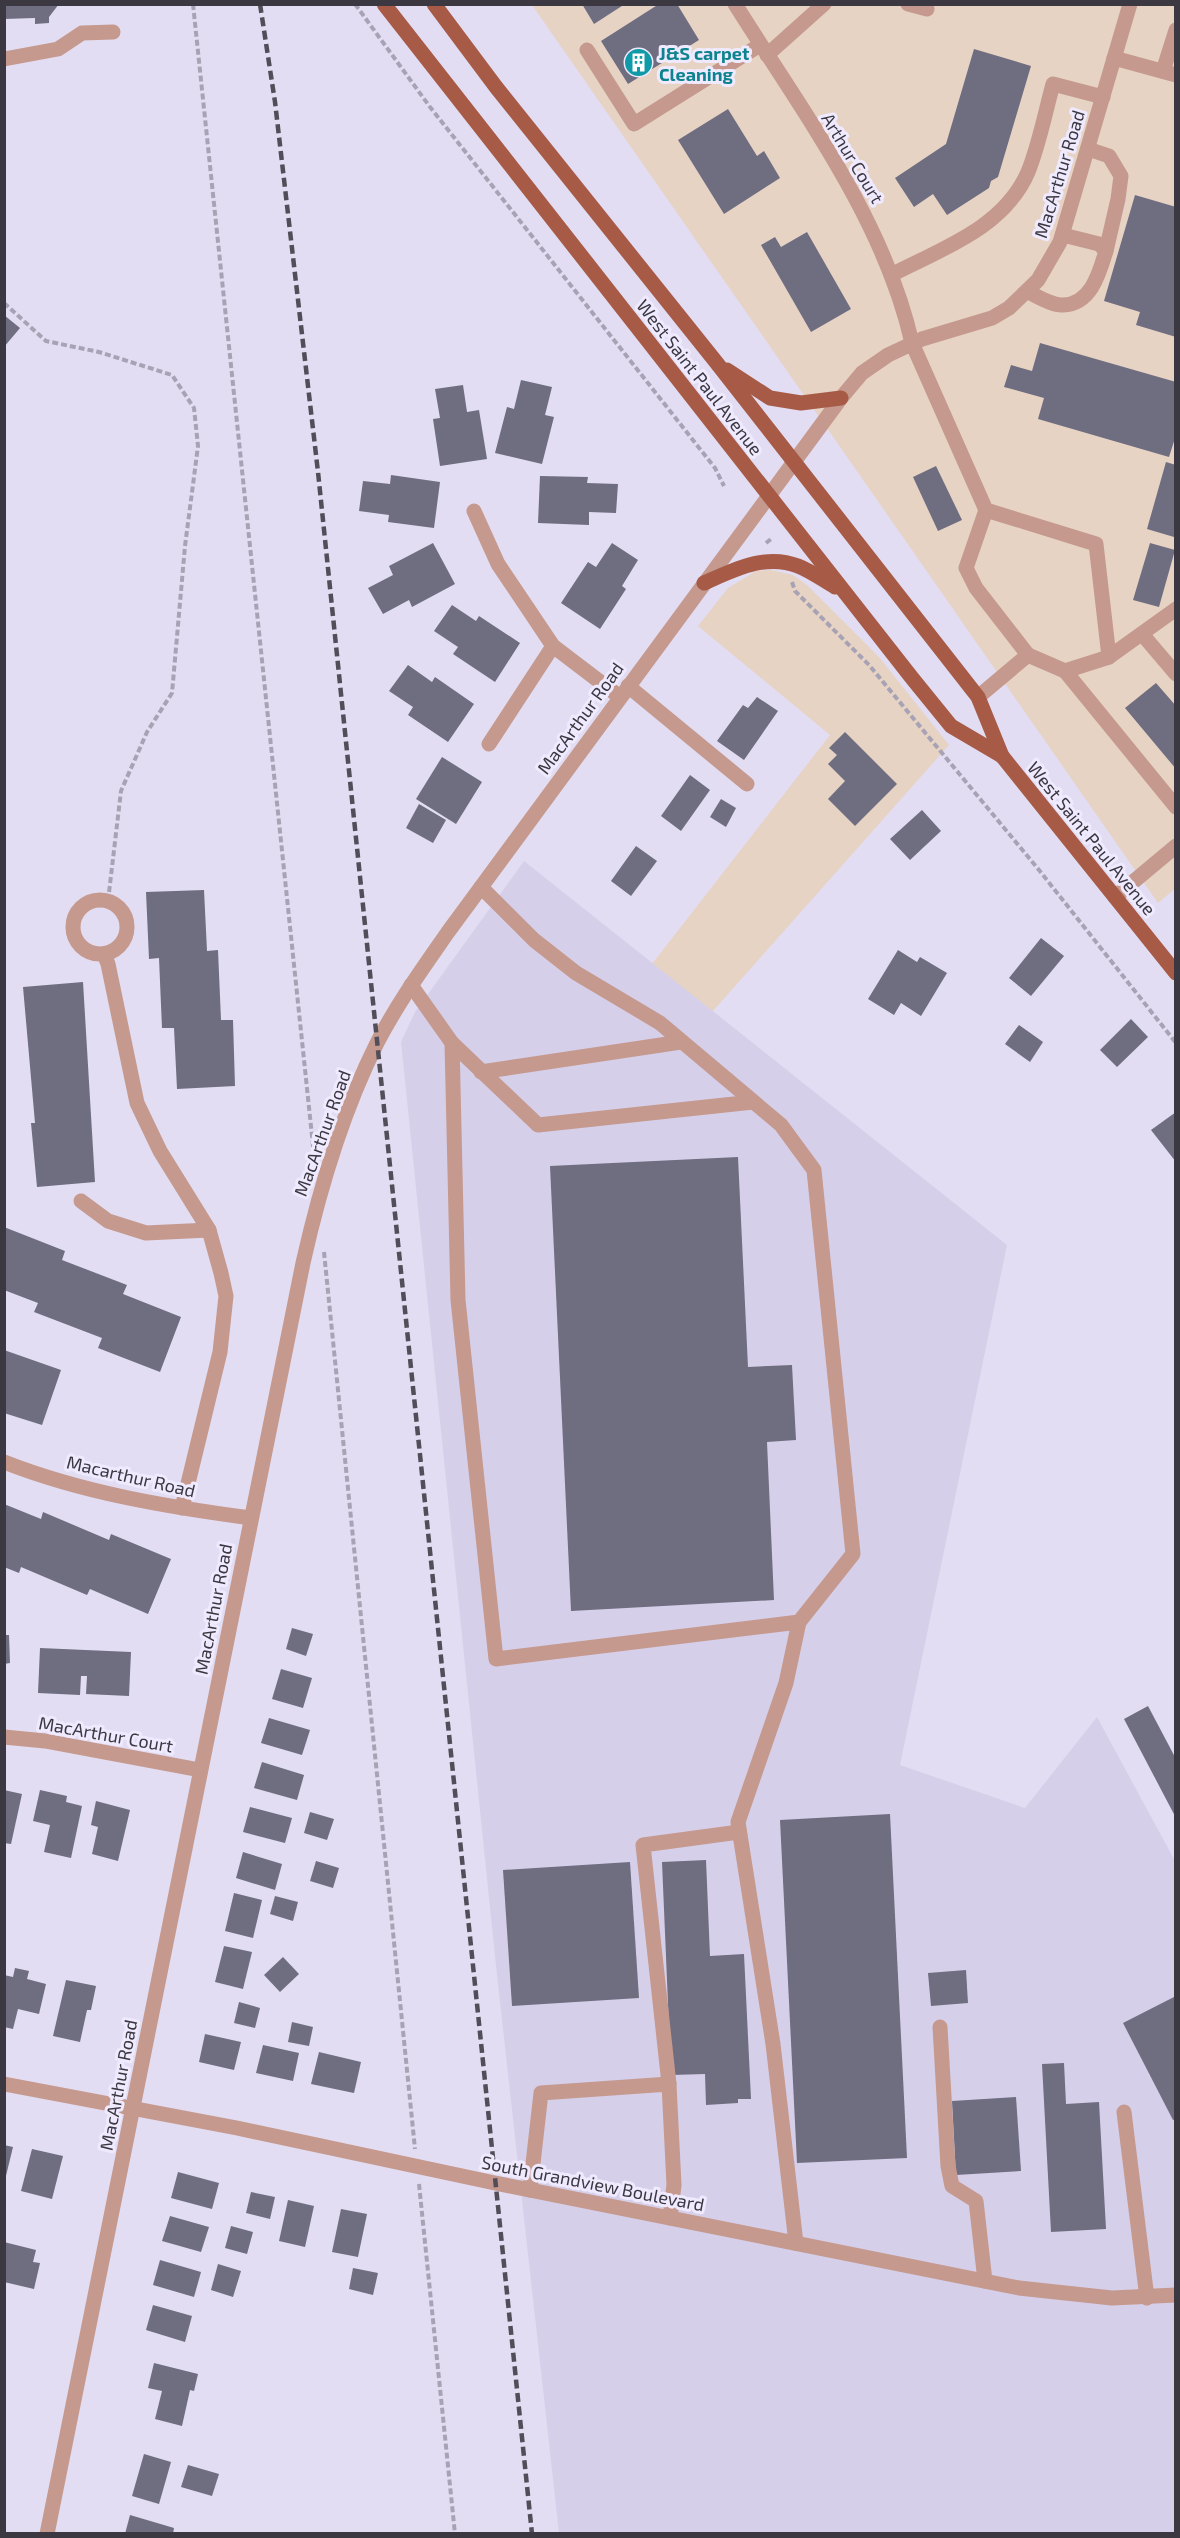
<svg xmlns="http://www.w3.org/2000/svg" width="1180" height="2538" viewBox="0 0 1180 2538" font-family="'Exo 2',sans-serif">
	<rect width="100%" height="100%" fill="#e2ddf2"/>
	<g fill="#e6d3c4">
		<polygon points="532,5 1175,5 1176,888 1158,903"/>
		<polygon points="771,570 793,575 807,585 879,657 949,745 712,1012 652,964 830,735 698,626 728,588 756,571"/>
	</g>
	<polygon fill="#d6cfea" points="524,861 1007,1245 900,1765 1025,1808 1097,1717 1175,1861 1175,2533 559,2533 496,1966 401,1042 415,1012"/>
	<g fill="#6f6d80">
		<polygon points="4,4 59,4 49,17 49,23 35,24 35,18 4,19"/>
		<polygon points="582,4 625,4 594,24"/>
		<polygon points="659,4 677,4 699,40 628,84 601,41"/>
		<polygon points="974,49 1031,66 998,177 991,181 989,188 947,215 933,194 914,207 895,178 946,144"/>
		<polygon points="728,109 757,156 764,151 780,178 724,214 678,140"/>
		<polygon points="1135,195 1176,207 1176,337 1136,325 1140,312 1104,301"/>
		<polygon points="807,232 851,309 811,332 761,245 775,237 781,247"/>
		<polygon points="4,315 20,328 4,347"/>
		<polygon points="1040,343 1176,382 1176,435 1169,457 1038,419 1044,398 1004,387 1011,365 1032,371"/>
		<polygon points="521,380 552,387 545,415 554,417 542,464 495,453 507,407 514,409"/>
		<polygon points="463,385 467,412 479,410 487,459 440,466 433,419 440,418 435,389"/>
		<polygon points="1166,462 1176,465 1174,537 1147,529"/>
		<polygon points="936,466 962,520 938,531 913,477"/>
		<polygon points="391,475 440,482 434,528 388,522 389,515 359,511 363,481 390,484"/>
		<polygon points="540,476 588,477 587,483 618,484 616,513 589,512 589,525 538,523"/>
		<polygon points="433,543 455,584 412,607 409,600 383,614 368,588 393,575 389,566"/>
		<polygon points="612,543 638,560 622,586 626,589 600,629 561,603 588,562 596,567"/>
		<polygon points="1150,543 1175,550 1159,607 1133,600"/>
		<polygon points="452,605 476,621 479,616 520,643 495,682 453,654 458,647 434,631"/>
		<polygon points="408,665 432,682 435,677 474,704 448,742 408,715 413,707 389,691"/>
		<polygon points="1156,683 1176,706 1176,769 1125,708"/>
		<polygon points="757,697 778,711 744,760 717,741 743,705 748,708"/>
		<polygon points="845,732 897,784 855,826 828,799 845,781 828,764 837,755 829,748"/>
		<polygon points="442,757 482,782 456,824 416,799"/>
		<polygon points="690,775 710,790 681,831 661,816"/>
		<polygon points="721,799 736,808 726,827 710,817"/>
		<polygon points="419,804 446,820 433,843 406,828"/>
		<polygon points="922,810 941,831 910,860 890,839"/>
		<polygon points="636,846 657,861 631,896 611,881"/>
		<polygon points="204,890 207,951 218,950 221,1020 233,1020 235,1086 177,1089 174,1028 162,1028 159,958 149,959 146,892"/>
		<polygon points="1041,938 1064,956 1031,996 1009,978"/>
		<polygon points="898,950 917,962 920,957 947,973 921,1016 901,1003 894,1015 868,999"/>
		<polygon points="83,982 95,1182 37,1187 31,1123 35,1123 23,987"/>
		<polygon points="1131,1019 1148,1037 1117,1067 1100,1050"/>
		<polygon points="1019,1025 1043,1042 1030,1062 1005,1044"/>
		<polygon points="1176,1112 1176,1162 1151,1130"/>
		<polygon points="738,1157 748,1367 792,1365 796,1440 767,1442 774,1600 571,1611 550,1166"/>
		<polygon points="4,1227 65,1251 62,1260 127,1285 123,1294 181,1317 160,1372 98,1348 102,1338 34,1312 38,1303 4,1290"/>
		<polygon points="4,1350 61,1370 42,1425 4,1413"/>
		<polygon points="4,1504 41,1519 43,1512 109,1540 111,1534 171,1559 148,1614 90,1589 87,1595 21,1567 19,1573 4,1567"/>
		<polygon points="292,1628 313,1634 306,1656 286,1649"/>
		<polygon points="4,1635 9,1635 10,1663 4,1664"/>
		<polygon points="40,1648 131,1652 129,1696 86,1694 87,1676 81,1676 80,1695 38,1693"/>
		<polygon points="281,1669 312,1678 303,1708 272,1699"/>
		<polygon points="1148,1706 1176,1759 1176,1818 1124,1719"/>
		<polygon points="269,1718 310,1730 302,1755 261,1743"/>
		<polygon points="262,1762 304,1775 297,1800 254,1788"/>
		<polygon points="4,1790 22,1794 11,1844 4,1843"/>
		<polygon points="40,1790 67,1796 66,1802 82,1806 71,1858 44,1852 50,1825 33,1821"/>
		<polygon points="96,1801 130,1810 118,1861 92,1854 98,1827 91,1825"/>
		<polygon points="250,1807 292,1818 285,1843 243,1832"/>
		<polygon points="310,1812 334,1819 327,1840 304,1833"/>
		<polygon points="890,1814 907,2158 797,2163 780,1820"/>
		<polygon points="243,1852 282,1864 275,1890 236,1878"/>
		<polygon points="706,1860 710,1956 744,1954 751,2099 738,2099 738,2103 706,2105 705,2074 671,2075 662,1862"/>
		<polygon points="316,1861 339,1868 333,1888 310,1881"/>
		<polygon points="630,1862 639,1998 512,2006 503,1870"/>
		<polygon points="234,1893 262,1900 253,1938 225,1931"/>
		<polygon points="275,1896 298,1902 293,1921 270,1914"/>
		<polygon points="224,1946 252,1952 243,1989 215,1982"/>
		<polygon points="283,1957 299,1974 280,1992 264,1975"/>
		<polygon points="15,1968 29,1971 27,1979 46,1984 39,2014 18,2009 13,2029 4,2027 4,1975 13,1977"/>
		<polygon points="966,1970 968,2003 931,2006 928,1973"/>
		<polygon points="66,1980 96,1986 91,2010 87,2010 80,2042 53,2036"/>
		<polygon points="1174,1997 1176,2000 1176,2119 1173,2120 1123,2023"/>
		<polygon points="239,2002 260,2008 255,2028 234,2023"/>
		<polygon points="292,2022 313,2027 309,2046 288,2042"/>
		<polygon points="205,2034 241,2042 234,2070 199,2062"/>
		<polygon points="263,2045 299,2053 293,2081 256,2073"/>
		<polygon points="319,2052 361,2062 354,2093 311,2084"/>
		<polygon points="1064,2063 1066,2104 1099,2102 1106,2229 1051,2232 1042,2064"/>
		<polygon points="1016,2097 1021,2171 956,2175 952,2101"/>
		<polygon points="4,2145 13,2147 5,2180 4,2180"/>
		<polygon points="32,2149 63,2156 52,2199 21,2191"/>
		<polygon points="178,2172 219,2183 212,2209 171,2198"/>
		<polygon points="251,2192 275,2197 270,2219 246,2213"/>
		<polygon points="288,2200 314,2206 305,2247 279,2241"/>
		<polygon points="341,2209 367,2214 358,2257 332,2252"/>
		<polygon points="170,2216 209,2227 201,2252 162,2241"/>
		<polygon points="231,2226 253,2232 247,2254 225,2248"/>
		<polygon points="4,2242 36,2250 33,2262 40,2263 34,2289 4,2282"/>
		<polygon points="160,2260 201,2272 194,2297 153,2285"/>
		<polygon points="218,2264 241,2271 233,2297 211,2290"/>
		<polygon points="353,2268 378,2273 373,2295 349,2289"/>
		<polygon points="153,2305 192,2316 185,2342 146,2330"/>
		<polygon points="154,2363 198,2374 194,2391 190,2390 182,2426 155,2419 162,2391 148,2388"/>
		<polygon points="144,2454 171,2462 159,2504 132,2496"/>
		<polygon points="188,2465 219,2474 212,2496 181,2487"/>
		<polygon points="130,2515 174,2528 173,2534 125,2534"/>
	</g>
	<g fill="none" stroke-linecap="round" stroke-linejoin="round">
		<g stroke="#a8a3b4" stroke-width="4" stroke-dasharray="6 3" stroke-linecap="butt">
			<polyline points="193,4 314,1155"/>
			<polyline points="355,4 430,107 715,468 724,486"/>
			<polyline points="4,303 46,341 99,352 172,375 194,408 198,446 185,546 172,693 147,732 121,791 108,901"/>
			<polyline points="766,543 771,539"/>
			<polyline points="792,582 795,591 869,665 1039,870 1176,1043"/>
			<polyline points="324,1252 415,2149"/>
			<polyline points="419,2184 455,2534"/>
		</g>
		<g stroke="#c5998d" stroke-width="15">
			<path d="M735,4C802,111 884,219 912,343L986,510L1096,544L1109,657"/>
			<polyline points="908,4 927,9"/>
			<polyline points="587,50 634,124 760,45"/>
			<polyline points="767,55 824,4"/>
			<polyline points="1114,58 1176,75"/>
			<polyline points="4,59 58,49 82,33 113,32"/>
			<polyline points="1163,71 1176,30"/>
			<polyline points="1088,149 1109,156 1121,176 1118,199 1106,251"/>
			<path d="M891,275C941,249 1004,228 1028,172C1039,145 1045,113 1053,84L1103,97"/>
			<path d="M1028,292C1037,296 1053,306 1063,305C1091,304 1099,274 1106,251L1099,244L1063,235"/>
			<polyline points="986,510 966,568 976,588 1028,655"/>
			<polyline points="474,511 498,564 553,646 620,697"/>
			<polyline points="1142,634 1176,674"/>
			<polyline points="1065,671 1176,807"/>
			<polyline points="628,686 747,784"/>
			<polyline points="978,697 1028,655 1065,671 1109,657 1176,609"/>
			<polyline points="489,744 553,646"/>
			<polyline points="1115,897 1176,846"/>
			<circle cx="100" cy="927" r="27"/>
			<polyline points="104,954 108,964 137,1103 160,1151 209,1230 221,1273 226,1296 220,1352 182,1508"/>
			<polyline points="411,985 452,1043 458,1300 496,1659 799,1622 853,1554 814,1170 781,1125 660,1023 576,973 534,940 481,887"/>
			<polyline points="452,1043 538,1125 753,1102"/>
			<polyline points="481,1072 681,1042"/>
			<polyline points="81,1201 108,1221 146,1233 209,1230"/>
			<path d="M4,1462C83,1493 168,1507 251,1518"/>
			<polyline points="4,1737 45,1741 200,1770"/>
			<polyline points="940,2027 948,2166 952,2186 976,2201 985,2281"/>
			<polyline points="4,2084 237,2128 495,2183 1019,2288 1112,2298 1176,2295"/>
			<polyline points="669,2084 643,1845 739,1832"/>
			<polyline points="1124,2112 1147,2298"/>
			<polyline points="530,2190 541,2093 669,2084 674,2185 670,2218"/>
			<polyline points="796,2243 773,2044 738,1822 786,1683 799,1622"/>
			<path d="M47,2534L303,1263C320,1187 342,1113 377,1043C397,1004 423,968 448,932L841,398L862,373L888,355L922,339L992,318L1009,308L1038,280L1060,242L1130,4"/>
		</g>
		<g stroke="#a75b47" stroke-width="15">
			<polyline points="384,4 912,678 951,726 1002,756"/>
			<polyline points="434,4 496,87 716,362 978,697 1002,756 1176,973"/>
			<polyline points="727,370 770,398 801,403 841,398"/>
			<path d="M704,583C734,570 765,553 798,566C811,571 823,580 835,587"/>
		</g>
		<polyline stroke="#514e59" stroke-width="4.5" stroke-dasharray="9 4.5" stroke-linecap="butt" points="260,4 275,102 318,472 532,2534"/>
	</g>
	<defs>
		<symbol id="building-disc" viewBox="-11 -11 22 22"><circle r="9.5" fill="#0f9aa8" stroke="#f0eaff"/><path d="M-4-6H4V6H1V3H-1V6H-4ZM-2.5-4.3h1.7v1.8h-1.7ZM.8-4.3h1.7v1.8H.8ZM-2.5-1h1.7V.8h-1.7ZM.8-1h1.7V.8H.8Z" fill="#fff"/></symbol>
	</defs>
	<g fill-rule="evenodd">
		<use href="#building-disc" x="622" y="46" width="33" height="33"/>
	</g>
	<g text-anchor="middle" dominant-baseline="central" stroke-width="6" stroke-linejoin="round" paint-order="stroke">
		<g font-size="18" font-weight="bold" fill="#0d838f" stroke="#f0eaff" text-anchor="start">
			<text x="659" y="53">J&amp;S carpet<tspan x="659" dy="21">Cleaning</tspan></text>
		</g>
		<g font-size="18" fill="#3b3841" stroke="#f0eaff">
			<text transform="translate(853 158) rotate(59)">Arthur Court</text>
			<text transform="translate(1059 174) rotate(-73)">MacArthur Road</text>
			<text transform="translate(700 377) rotate(52)">West Saint Paul Avenue</text>
			<text transform="translate(580 718) rotate(-54)">MacArthur Road</text>
			<text transform="translate(1092 838) rotate(51)">West Saint Paul Avenue</text>
			<text transform="translate(322 1133) rotate(-70)">MacArthur Road</text>
			<text transform="translate(131 1476) rotate(13)">Macarthur Road</text>
			<text transform="translate(213 1609) rotate(-79)">MacArthur Road</text>
			<text transform="translate(106 1734) rotate(10)">MacArthur Court</text>
			<text transform="translate(118 2085) rotate(-79)">MacArthur Road</text>
			<text transform="translate(593 2183) rotate(11)">South Grandview Boulevard</text>
		</g>
	</g>
	<rect width="1180" height="2538" fill="none" stroke="#3b3841" stroke-width="12"/>
</svg>
